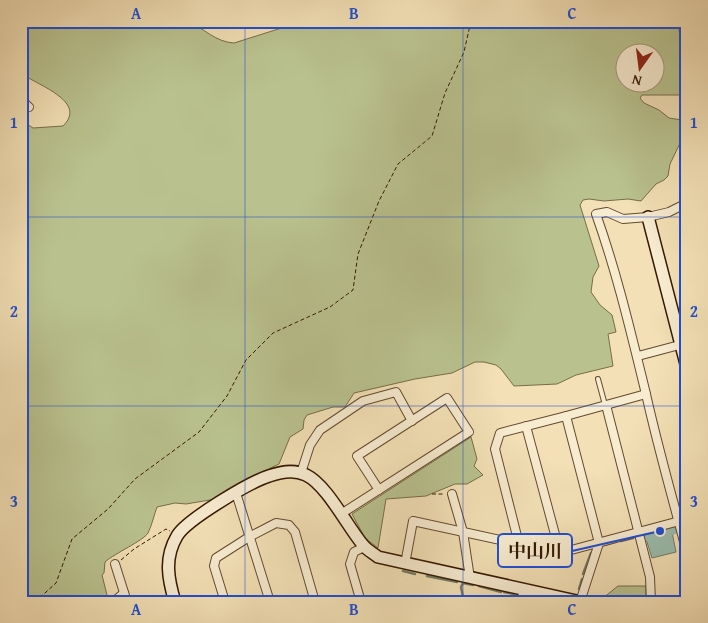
<svg xmlns="http://www.w3.org/2000/svg" width="708" height="623" viewBox="0 0 708 623" font-family="'Gentium Book Plus','Noto Serif JP',serif">
	<rect width="100%" height="100%" fill="#f3e0b6"/>
	<filter id="stains"><feTurbulence type="fractalNoise" baseFrequency=".004" numOctaves="4"/><feColorMatrix values="0 0 0 0 .2 0 0 0 0 .09 0 0 0 0 .02 0 0 0 .5 -.17"/></filter>
	<radialGradient id="worn" r=".72"><stop offset=".6" stop-color="#630" stop-opacity="0"/><stop offset="1" stop-color="#630" stop-opacity=".3"/></radialGradient>
	<g fill="#b9c28f" stroke="#766d48" fill-rule="evenodd">
		<path d="M21,21H189C204,29 216,42 234,43L291,25L325,21H684L679,29L683,65V95H642L640,98L644,103L659,110L669,118L682,120L684,122L683,137L670,164L668,176L664,180L656,184L641,201L628,199L604,201L589,199L583,200L580,205L599,266L593,277L591,292L600,305L612,315L616,332L608,334L613,366L576,375L557,384L514,386L501,369L496,365L484,362H475L452,373L415,379L354,393L345,407H333L307,415L304,420L303,429L290,437L279,464L247,479L216,499L186,504L175,503L157,507C154,515 152,525 148,533C143,541 115,553 105,562L104,573L102,575L108,599L104,602H21V120L33,128L63,126C89,101 34,84 21,73ZM626,52H656V82H626Z"/>
		<polygon points="471,437 477,459 474,466 483,475 467,484 455,484 426,496 386,499 378,548 365,538 352,514"/>
		<polygon points="618,586 646,586 646,602 619,602 603,598"/>
	</g>
	<polygon fill="#9bbdae" stroke="#727b68" points="672,532 676,552 652,558 646,539"/>
	<g fill="none" stroke-linecap="round" stroke-linejoin="round">
		<g stroke="#727b68" stroke-width="2.5">
			<polyline points="647,534 648,534"/>
			<polyline points="621,541 633,538"/>
			<polyline points="604,545 615,542"/>
			<polyline points="403,571 415,574"/>
			<polyline points="583,574 591,553"/>
			<polyline points="427,576 457,582"/>
			<polyline points="479,586 501,592"/>
			<polyline points="579,589 582,579"/>
			<polyline points="504,592 514,594"/>
			<polyline points="529,597 541,600"/>
			<polyline points="464,602 461,587 463,583 473,585"/>
		</g>
		<g stroke="#9bbdae" stroke-width="14">
			<polyline points="685,524 687,524"/>
			<polyline points="648,534 672,528"/>
		</g>
		<defs>
			<polyline id="lane" points="598,379 605,405"/>
			<g id="street">
				<polyline points="21,100 29,107"/>
				<path d="M687,203L669,212L648,217L623,219L607,212L596,214C617,273 631,333 646,394C658,448 673,500 687,553"/>
				<polyline points="638,356 687,343"/>
				<polyline points="606,405 650,577 651,602"/>
				<polyline points="566,416 599,543 580,602"/>
				<polyline points="526,426 560,553"/>
				<polyline points="301,473 310,445 320,430 363,401 396,392 412,421"/>
				<polyline points="236,493 270,602"/>
				<polyline points="452,494 463,532 470,578"/>
				<polyline points="341,514 469,432 447,398 357,456 379,490"/>
				<polyline points="519,544 495,449 500,433 566,416 646,394"/>
				<polyline points="115,564 127,602"/>
				<polyline points="405,564 413,521 560,553 687,519"/>
				<polyline points="113,602 124,593"/>
				<polyline points="225,602 214,566 216,558 249,537 276,523 289,525 295,532 315,602"/>
				<polyline points="361,602 350,564 354,552 364,547"/>
				<polyline points="400,602 404,602"/>
				<polyline points="521,602 524,589"/>
			</g>
			<g id="secondary">
				<polyline points="648,217 687,368"/>
				<path d="M175,602C168,579 164,558 177,536C186,520 250,482 269,476C280,472 294,469 306,475C327,485 347,526 363,545C367,550 373,553 378,557L581,602"/>
			</g>
		</defs>
		<use href="#lane" stroke="#644a2e" stroke-width="6"/>
		<use href="#street" stroke="#644a2e" stroke-width="10"/>
		<use href="#secondary" stroke="#341800" stroke-width="14"/>
		<g stroke="#341800" stroke-width="1" stroke-dasharray="4 2.5" stroke-linecap="butt">
			<polyline points="687,28 683,37 687,47"/>
			<polyline points="432,494 444,494"/>
			<polyline points="121,560 134,549 166,529 170,531"/>
			<polyline points="35,602 56,583 72,539 108,509 135,479 199,432 227,396 246,360 273,333 330,307 353,290 358,254 379,201 398,164 432,136 445,93 464,52 471,21"/>
		</g>
		<use href="#lane" stroke="#f7ebd0" stroke-width="4"/>
		<use href="#street" stroke="#f7ebd0" stroke-width="8"/>
		<use href="#secondary" stroke="#f7ebd0" stroke-width="11"/>
	</g>
	<path fill="none" stroke="#1d4ed8" stroke-width="1" stroke-opacity="0.55" d="M245,21V602M463,21V602M21,217H687M21,406H687"/>
	<path fill="none" stroke="#1d4ed8" stroke-width="2" d="M660 531L572 551"/>
	<circle fill="#1d4ed8" stroke="#f7ebd0" stroke-width="2" cx="660" cy="531" r="5"/>
	<rect fill="#f7ebd0" stroke="#1d4ed8" stroke-width="2" x="498" y="534" width="74" height="33" rx="5"/>
	<g font-size="18" text-anchor="middle" font-weight="bold" fill="#341800">
		<text x="535" y="557">中山川</text>
	</g>
	<rect width="708" height="623" fill="none" stroke="#f3e0b6" stroke-width="55"/>
	<g transform="translate(640 68) rotate(194)"><circle r="24" fill="#f7ebd0" stroke="#a9977d"/>
	<path d="M0-4L9 19L0 12L-9 19Z" fill="#8f2418"/>
	<text y="-8" font-size="14" font-weight="bold" text-anchor="middle" fill="#341800">N</text>
	</g>
	<rect x="28" y="28" width="652" height="568" fill="none" stroke="#1d4ed8" stroke-width="2"/>
	<g font-size="16" text-anchor="middle" font-weight="bold" fill="#1d4ed8">
		<text x="136" y="19">A</text>
		<text x="354" y="19">B</text>
		<text x="572" y="19">C</text>
		<text x="14" y="128">1</text>
		<text x="694" y="128">1</text>
		<text x="14" y="317">2</text>
		<text x="694" y="317">2</text>
		<text x="14" y="507">3</text>
		<text x="694" y="507">3</text>
		<text x="136" y="615">A</text>
		<text x="354" y="615">B</text>
		<text x="572" y="615">C</text>
	</g>
	<rect width="100%" height="100%" filter="url(#stains)"/>
	<rect width="100%" height="100%" fill="url(#worn)"/>
</svg>
